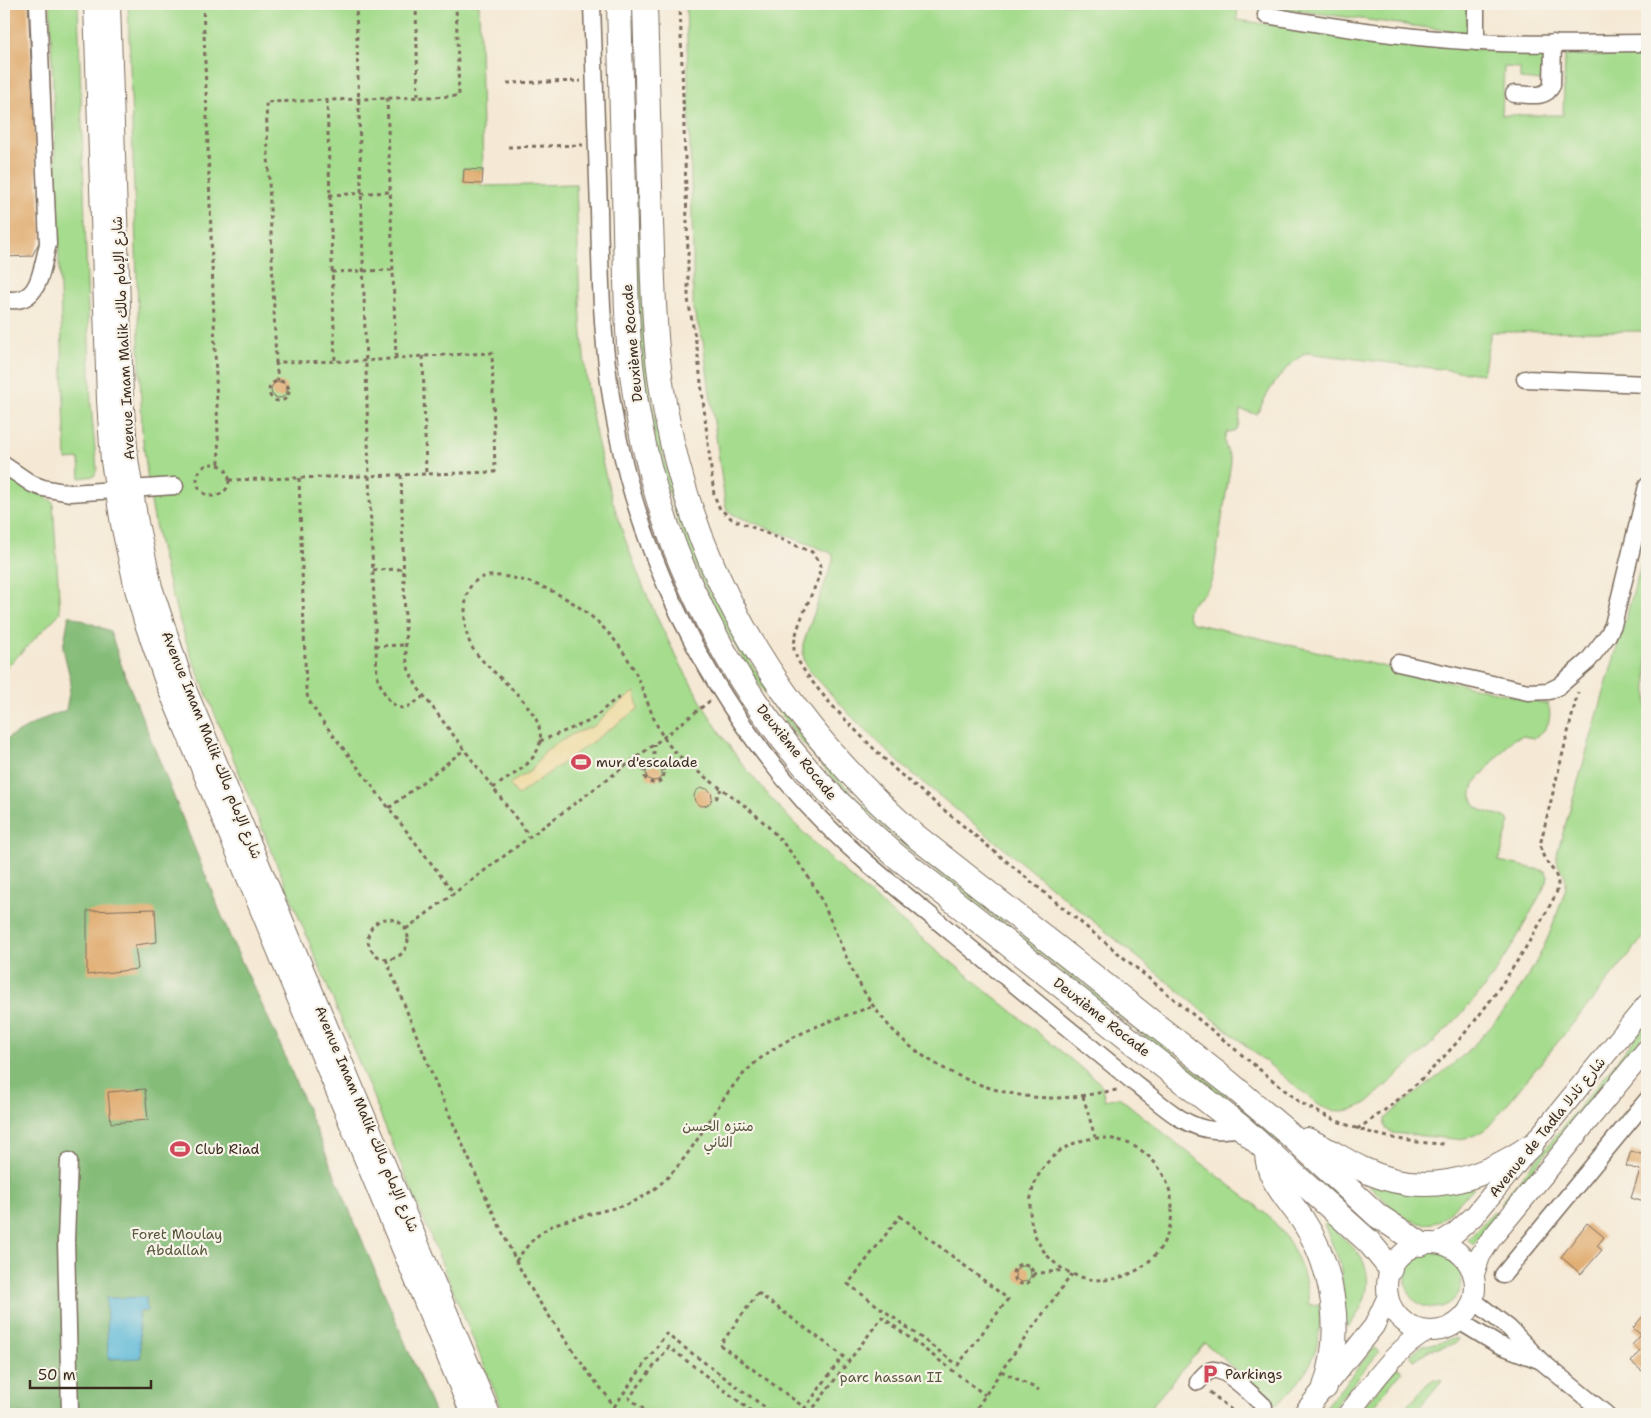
<svg xmlns="http://www.w3.org/2000/svg" width="1651" height="1418" viewBox="0 0 1651 1418" font-family="'Shantell Sans','Playpen Sans Arabic',sans-serif">
	<rect width="100%" height="100%" fill="#f7f3e8"/>
	<filter id="ink" filterUnits="userSpaceOnUse"><feTurbulence type="fractalNoise" baseFrequency=".02" numOctaves="2"/><feDisplacementMap in="SourceGraphic" scale="10" xChannelSelector="R" yChannelSelector="G"/><feConvolveMatrix kernelMatrix="1 2 1 2 8 2 1 2 1" color-interpolation-filters="sRGB"/></filter>
	<filter id="wash" filterUnits="userSpaceOnUse"><feTurbulence type="fractalNoise" baseFrequency=".0096" numOctaves="4" result="noise"/><feDisplacementMap in="SourceGraphic" scale="20" xChannelSelector="R" yChannelSelector="G"/><feGaussianBlur stdDeviation="1.12" result="paint"/><feColorMatrix in="noise" values="0 0 0 0 0 0 0 0 0 0 0 0 0 0 0 0 0 1.4 0 .05"/><feComposite in="paint" operator="in"/></filter>
	<g filter="url(#wash)">
		<rect width="100%" height="100%" fill="#f5e9d5"/>
		<g fill="#a5dc8d" stroke="#708356">
			<polygon points="50,4 78,4 91,406 97,469 94,476 80,478 79,459 66,460"/>
			<path d="M128,4H479L483,170L464,169L463,182L482,184V186L576,184C579,263 578,342 593,420C610,510 643,598 688,678C704,708 722,738 744,766C801,838 868,894 939,952C993,996 1047,1040 1101,1084L1105,1100L1119,1097C1152,1124 1185,1150 1218,1176C1242,1195 1269,1212 1286,1237C1300,1258 1307,1281 1309,1305L1319,1304C1323,1350 1310,1375 1276,1405L1205,1343L1145,1414H504L191,656C173,603 159,551 150,496L176,493L148,482L142,432Z"/>
			<path d="M628,4H633C635,79 638,155 640,230C642,284 642,338 650,391C674,541 744,681 849,790C872,814 897,836 923,857L1261,1122L1379,1230L1376,1233L1275,1140L920,859C761,729 666,564 641,359C639,345 640,331 639,317C638,291 637,266 636,241C633,162 631,83 628,4Z"/>
			<path d="M686,4H1238L1237,20L1420,45L1544,54L1542,81L1520,79V68L1504,67L1502,115H1563L1565,55L1647,56V331L1491,332L1483,374L1306,353C1281,370 1270,387 1257,414L1240,410C1239,422 1241,432 1227,432C1220,445 1230,451 1231,462L1213,576C1211,582 1209,587 1206,591C1197,602 1178,608 1193,623L1548,704C1553,719 1547,731 1534,738L1523,736L1513,739L1474,784C1463,819 1498,808 1510,821L1499,861L1545,871L1548,876L1547,882C1528,917 1511,952 1487,984C1453,1028 1409,1064 1368,1102C1352,1112 1337,1114 1320,1106L904,767L852,717L809,670C804,662 802,655 803,644L833,561V555L829,552L734,515L727,510L725,503L703,341L693,309V255Z"/>
			<polygon points="1247,4 1467,4 1467,33"/>
			<polygon points="4,466 53,502 60,613 4,670"/>
			<path d="M1647,545V933L1489,1126C1478,1135 1468,1139 1454,1139L1392,1133C1385,1130 1383,1125 1386,1118C1406,1099 1430,1083 1451,1066C1499,1025 1537,973 1557,914C1560,905 1565,894 1566,885C1568,873 1556,868 1556,857Z"/>
			<polygon points="1647,1024 1647,1031 1503,1206 1500,1204"/>
			<path d="M1361,1178L1473,1187V1189L1440,1221C1431,1224 1422,1225 1413,1221C1398,1216 1374,1189 1361,1178Z"/>
			<polygon points="1494,1211 1497,1214 1473,1245 1468,1240"/>
			<path d="M1325,1223H1327C1337,1233 1349,1242 1358,1253C1376,1276 1366,1307 1348,1327L1346,1326L1343,1288L1340,1263L1324,1224Z"/>
			<circle cx="1434" cy="1280" r="28"/>
			<polygon points="1458,1338 1455,1344 1429,1350 1414,1360 1410,1355 1422,1346"/>
			<polygon points="1374,1348 1379,1352 1328,1414 1320,1414"/>
			<polygon points="1397,1367 1402,1371 1367,1414 1358,1414"/>
			<polygon points="1434,1379 1442,1380 1414,1414 1400,1414 1427,1384"/>
		</g>
		<polygon fill="#84bc78" stroke="#60734b" points="69,615 110,631 123,670 231,939 276,1035 435,1414 4,1414 4,740 43,719 66,710 71,682 63,648"/>
		<polygon fill="#eeda9e" stroke="#94825e" points="635,692 638,709 518,795 509,784 532,770 546,750 573,734 594,726 611,709"/>
		<polygon fill="#59b7d7" stroke="#4a707a" points="146,1297 147,1311 138,1312 141,1358 108,1359 106,1298"/>
		<g id="blocks">
			<g fill="#dfa768">
				<polygon points="4,4 28,4 36,156 42,237 32,256 4,257 4,114 8,112 6,91 4,91"/>
				<polygon points="464,169 483,170 482,184 463,183"/>
				<circle cx="279" cy="390" r="8"/>
				<circle cx="654" cy="773" r="8"/>
				<circle cx="703" cy="797" r="9"/>
				<polygon points="155,909 157,942 135,945 138,969 87,975 87,911"/>
				<polygon points="145,1089 148,1120 111,1123 108,1092"/>
				<polygon points="1631,1151 1647,1156 1647,1203 1631,1198 1640,1170 1626,1166"/>
				<polygon points="1587,1223 1604,1237 1597,1246 1602,1250 1581,1274 1561,1257"/>
				<circle cx="1023" cy="1274" r="8"/>
				<polygon points="1647,1311 1647,1367 1642,1371 1631,1362 1640,1351 1632,1345 1641,1335 1633,1328"/>
			</g>
		</g>
	</g>
	<g filter="url(#ink)">
		<use href="#blocks" fill-opacity="0" stroke="#7c6d5e" stroke-width="1"/>
		<g fill="none" stroke-linecap="round" stroke-linejoin="round">
			<defs>
				<g id="minor">
					<path d="M592,4C594,73 597,141 599,210C600,262 601,314 607,365C624,527 698,685 807,805C851,853 902,892 952,933C1014,984 1075,1034 1137,1085C1160,1103 1184,1128 1214,1130C1223,1131 1233,1129 1242,1128"/>
					<path d="M1266,15C1343,29 1421,40 1499,43C1548,45 1598,43 1647,43"/>
					<polyline points="1476,42 1476,4"/>
					<path d="M1514,94C1527,94 1546,100 1552,85L1553,43"/>
					<path d="M4,299C40,307 41,270 48,244L38,4"/>
					<polyline points="1525,379 1647,384"/>
					<polyline points="4,465 32,484 43,488 70,493 175,486"/>
					<polyline points="1398,663 1528,692 1549,691 1559,686 1588,661 1608,635 1613,625 1647,486"/>
					<polyline points="69,1161 66,1240 70,1414"/>
					<polyline points="1503,1275 1647,1100"/>
					<polyline points="1473,1300 1509,1328 1541,1361 1606,1414"/>
					<polyline points="1459,1321 1497,1344 1539,1360"/>
					<path d="M1198,1382C1202,1377 1206,1371 1213,1370C1226,1368 1254,1397 1264,1406"/>
				</g>
				<g id="major">
					<polyline points="94,4 107,400 111,461 121,524 135,589 144,621 166,684 471,1414"/>
					<polyline points="110,4 123,397 128,459 138,523 152,587 183,682 490,1414"/>
					<polyline points="1439,1243 1455,1233 1475,1215 1647,1004"/>
					<circle cx="1431" cy="1287" r="44"/>
					<polyline points="1474,1274 1480,1256 1491,1239 1647,1049"/>
					<polyline points="1303,1414 1374,1326 1388,1296"/>
					<path d="M1348,1414C1371,1386 1396,1347 1428,1331"/>
				</g>
				<g id="highway">
					<path d="M619,4C621,79 623,154 625,229C626,277 626,326 632,374C649,520 712,659 808,770C835,801 865,828 895,855L1242,1128L1369,1242L1391,1269"/>
					<path d="M645,4C647,77 649,150 651,223C653,271 653,320 659,368C682,555 773,711 913,834L1228,1082L1289,1134L1378,1216L1421,1244"/>
					<path d="M1307,1140C1326,1148 1343,1160 1362,1169C1422,1198 1478,1182 1531,1146"/>
					<path d="M1267,1150C1266,1178 1287,1197 1302,1219C1334,1267 1344,1332 1325,1387"/>
				</g>
			</defs>
			<use href="#minor" stroke="#7c6d5e" stroke-width="19"/>
			<use href="#major" stroke="#7c6d5e" stroke-width="22"/>
			<use href="#highway" stroke="#7c6d5e" stroke-width="26"/>
			<g stroke="#7c6d5e" stroke-width="3" stroke-dasharray="4 4" stroke-linecap="butt">
				<polyline points="203,4 219,464"/>
				<path d="M356,4L369,476L377,675C380,686 391,713 407,707C413,705 418,700 424,696"/>
				<polyline points="416,4 418,97"/>
				<path d="M680,4L688,253V299L697,348L714,495L720,509L732,519L812,552L820,564L819,577C812,595 793,631 794,649C797,676 877,752 899,773L1298,1101C1343,1128 1391,1142 1444,1144"/>
				<polyline points="356,7 416,4"/>
				<polyline points="507,83 581,81"/>
				<polyline points="387,98 396,359"/>
				<polyline points="327,100 335,362"/>
				<polyline points="508,147 583,145"/>
				<polyline points="329,195 390,192"/>
				<polyline points="332,272 393,270"/>
				<polyline points="423,356 426,475"/>
				<polyline points="276,362 278,381"/>
				<circle cx="279" cy="391" r="10"/>
				<circle cx="213" cy="480" r="16"/>
				<polyline points="401,475 406,657 409,671 418,688 530,837"/>
				<polyline points="299,478 306,689 308,699 320,718 454,893"/>
				<polyline points="229,480 495,472 492,353 423,356 366,361 276,362 266,102 459,96 456,4"/>
				<polyline points="373,570 404,569"/>
				<polyline points="375,646 406,645"/>
				<path d="M540,741L590,721C602,713 609,701 623,696"/>
				<polyline points="654,763 654,744"/>
				<circle cx="654" cy="773" r="10"/>
				<path d="M493,788C507,778 524,770 534,756C562,716 491,677 473,649C466,637 464,624 465,611C466,599 466,587 477,580C489,572 509,577 522,580C570,593 613,627 635,672C647,696 652,723 669,745C690,770 720,786 745,806C769,825 790,849 807,875C825,902 835,933 849,963C864,996 886,1028 915,1050C954,1079 1005,1098 1054,1098C1076,1098 1096,1093 1117,1090"/>
				<polyline points="716,799 721,789"/>
				<polyline points="389,808 464,750"/>
				<circle cx="388" cy="939" r="20"/>
				<polyline points="406,929 664,737 711,700"/>
				<polyline points="386,959 438,1089 488,1202 516,1261 534,1294 587,1371 607,1396 618,1414"/>
				<polyline points="1083,1096 1095,1137"/>
				<path d="M1357,1129C1444,1075 1507,986 1555,896C1567,870 1538,866 1541,841L1578,692"/>
				<circle cx="1101" cy="1209" r="71"/>
				<polygon points="900,1216 1008,1299 958,1365 848,1284"/>
				<path d="M516,1261C528,1244 539,1231 558,1223C574,1218 590,1214 606,1210C614,1208 623,1206 631,1203C694,1174 706,1105 755,1063C788,1034 832,1020 874,1006"/>
				<circle cx="1023" cy="1274" r="10"/>
				<polyline points="1033,1274 1064,1270"/>
				<polygon points="758,1293 843,1356 805,1408 720,1345"/>
				<polyline points="1001,1371 1039,1390"/>
				<polyline points="1210,1392 1236,1414"/>
				<polyline points="614,1407 666,1334 774,1414"/>
				<polyline points="650,1414 629,1398 669,1347 751,1411 749,1414"/>
				<polyline points="809,1414 882,1317 985,1395"/>
				<polyline points="973,1414 1001,1371 1072,1274"/>
			</g>
			<use href="#minor" stroke="#fff" stroke-width="16"/>
			<use href="#major" stroke="#fff" stroke-width="20"/>
			<use href="#highway" stroke="#fff" stroke-width="24"/>
		</g>
	</g>
	<defs>
		<symbol id="stadium-bare" viewBox="-9 -9 18 18"><path d="M0-5a6.5 5 0 1 0 0 10a6.5 5 0 1 0 0-10ZM-3.5-1.8h7v3.6h-7Z" fill="#d1495b" stroke="#f7f3e8" stroke-width="2.5" paint-order="stroke"/></symbol>
		<symbol id="parking-bare" viewBox="-9 -9 18 18"><path d="M-3.5-5.5H1a3.5 3.5 0 0 1 0 7H-1V5.5H-3.5ZM-1-3.4V-.6H.8a1.4 1.4 0 0 0 0-2.8Z" fill="#d1495b" stroke="#f7f3e8" stroke-width="2.5" paint-order="stroke"/></symbol>
	</defs>
	<g fill-rule="evenodd">
		<use href="#stadium-bare" x="567" y="748" width="28" height="28"/>
		<use href="#stadium-bare" x="166" y="1135" width="28" height="28"/>
		<use href="#parking-bare" x="1196" y="1360" width="28" height="28"/>
	</g>
	<g text-anchor="middle" dominant-baseline="central" stroke-width="4.5" stroke-linejoin="round" paint-order="stroke">
		<g font-size="14" fill="#3b2a1e" stroke="#f7f3e8">
			<text transform="translate(123 338) rotate(-93)">Avenue Imam Malik شارع الإمام مالك</text>
			<text transform="translate(632 343) rotate(-95)">Deuxième Rocade</text>
			<text transform="translate(212 745) rotate(68)">Avenue Imam Malik شارع الإمام مالك</text>
			<text transform="translate(797 752) rotate(51)">Deuxième Rocade</text>
			<text transform="translate(1102 1017) rotate(38)">Deuxième Rocade</text>
			<text transform="translate(367 1119) rotate(67)">Avenue Imam Malik شارع الإمام مالك</text>
			<text transform="translate(1547 1127) rotate(-51)">Avenue de Tadla شارع تادلا</text>
		</g>
		<g font-size="14" fill="#3b2a1e" stroke="#f7f3e8" text-anchor="start">
			<text x="596" y="762">mur d'escalade</text>
			<text x="195" y="1149">Club Riad</text>
			<text x="1225" y="1374">Parkings</text>
		</g>
		<g font-size="14" fill="#56563a" stroke="#f7f3e8">
			<text x="718" y="1126">منتزه الحسن<tspan x="718" dy="16">الثاني</tspan></text>
			<text x="177" y="1234">Foret Moulay<tspan x="177" dy="16">Abdallah</tspan></text>
			<text x="891" y="1377">parc hassan II</text>
		</g>
	</g>
	<rect width="1651" height="1418" fill="none" stroke="#f7f3e8" stroke-width="20"/>
	<path d="M30 1380v8h121v-8" fill="none" stroke="#3b2a1e" stroke-width="2.5"/>
	<text x="38" y="1380" font-size="15" fill="#3b2a1e" stroke="#f7f3e8" stroke-width="4" paint-order="stroke">50 m</text>
</svg>
